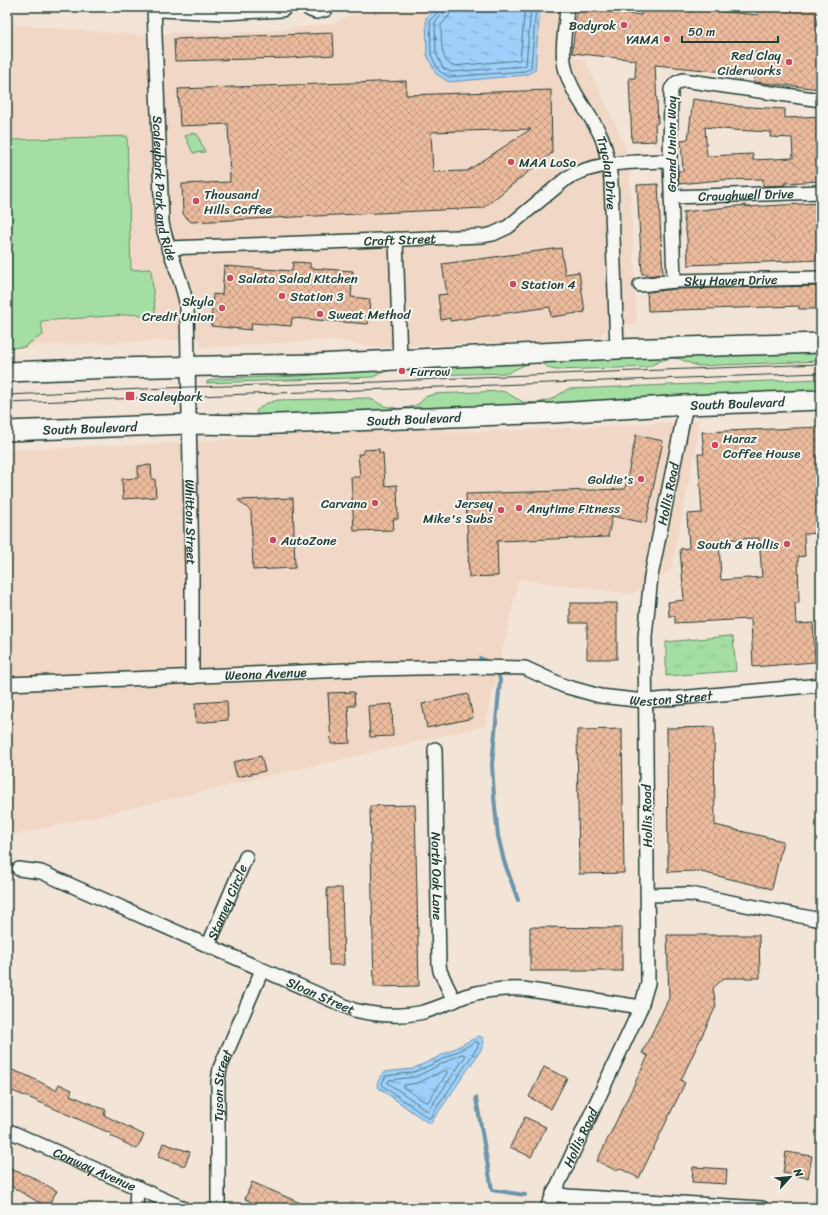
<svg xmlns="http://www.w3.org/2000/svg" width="828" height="1215" viewBox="0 0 828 1215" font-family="Sriracha,sans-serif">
	<defs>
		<pattern id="park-tufts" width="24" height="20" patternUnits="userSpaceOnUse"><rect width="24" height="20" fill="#a5dea2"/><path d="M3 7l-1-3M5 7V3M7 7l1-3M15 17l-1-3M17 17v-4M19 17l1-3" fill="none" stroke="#8ebf8c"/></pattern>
		<pattern id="water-ripples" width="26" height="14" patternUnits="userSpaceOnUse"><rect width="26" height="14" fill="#9ed0fb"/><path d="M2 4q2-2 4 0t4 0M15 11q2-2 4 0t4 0" fill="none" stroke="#80aacc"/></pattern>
		<pattern id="building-cross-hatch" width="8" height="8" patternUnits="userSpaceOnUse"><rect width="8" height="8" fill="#ecbb9d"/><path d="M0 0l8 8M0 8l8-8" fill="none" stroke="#bf9981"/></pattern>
	</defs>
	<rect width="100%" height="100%" fill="#f3e4d8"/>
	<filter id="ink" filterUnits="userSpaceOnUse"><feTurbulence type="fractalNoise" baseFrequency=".025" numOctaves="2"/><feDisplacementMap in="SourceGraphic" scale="8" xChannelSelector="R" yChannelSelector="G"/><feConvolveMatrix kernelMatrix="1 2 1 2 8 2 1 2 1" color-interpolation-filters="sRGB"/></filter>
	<g filter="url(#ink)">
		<g fill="#f1d8c6">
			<polygon points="389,7 574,7 568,57 585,59 624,143 629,164 637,324 608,325 608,328 596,339 375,347 332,340 201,348 199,339 7,347 7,24 142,35 172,33 257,32 335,23 345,17"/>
			<polygon points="701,420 698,422 697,442 671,571 632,594 519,579 485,726 7,837 7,450 177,443 312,433 443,428 443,432 555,429 668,422 690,422"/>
		</g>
		<g fill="#a5dea2" stroke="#628e6b">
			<polygon points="192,133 197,134 205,152 193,153 185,136"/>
			<polygon points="127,136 131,270 151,269 156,321 137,314 41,321 43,335 29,343 25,347 7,348 7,140"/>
			<path d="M821,350V361L697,366L680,359L672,358L663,360L647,367L556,370L548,368L545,365L538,362L531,363L522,366L508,373L426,375L420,374L414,368C398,369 389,368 374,377L206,383L208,381L215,379L302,376L409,365Z"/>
			<path d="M821,379V391L654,397L590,403L260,416L257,415L256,411C259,409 264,404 267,403C271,402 273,402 277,400L369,398L384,406L400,409L414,406L420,403L425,397L434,394L501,391L505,392L523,402L537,403L552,399L568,389Z"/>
		</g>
		<polygon fill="url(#park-tufts)" stroke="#628e6b" points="729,636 733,637 736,671 666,676 666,642"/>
		<g fill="url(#water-ripples)" stroke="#6b95ab">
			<polygon points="441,7 540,7 535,70 526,75 449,82 436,74 427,55 426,18 435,9"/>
			<polygon points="479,1036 483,1038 484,1042 481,1050 431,1123 428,1123 379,1088 377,1084 381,1075 384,1072 412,1069 432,1060"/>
		</g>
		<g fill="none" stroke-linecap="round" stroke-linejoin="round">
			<g stroke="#527884" stroke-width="1">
				<polyline points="440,7 439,11 430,20 431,55 439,71 449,77 525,71 531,68 536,7"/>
				<polyline points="445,7 443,14 435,22 436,53 443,68 451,72 523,66 526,65 531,7"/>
				<path d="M451,7L449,16L441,25C442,38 439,60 453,66L520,60L525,7"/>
				<polygon points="476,1042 479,1043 477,1048 430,1118 428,1118 383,1086 382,1083 386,1076 414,1072 433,1064"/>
				<polygon points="462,1054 465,1055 465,1057 428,1111 388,1083 389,1080 415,1077"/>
				<polygon points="445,1070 447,1071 447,1073 427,1103 403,1087 404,1085 418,1083"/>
			</g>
			<g stroke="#6b95ab" stroke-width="4">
				<polyline points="480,658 490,663"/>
				<polyline points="498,670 500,681 492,764 494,797 498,836 504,861 518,900"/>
				<polyline points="476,1098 492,1190 525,1195"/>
			</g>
		</g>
		<g fill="url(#building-cross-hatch)" stroke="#1f3d34" fill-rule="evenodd">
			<polygon points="642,7 699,7 699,9 758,15 758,7 821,7 821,89 754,82 755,75 655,65 658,123 655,124 656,141 632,142 629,78 635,78 636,60 572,53 577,9 641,15"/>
			<polygon points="333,33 334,55 290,58 175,61 174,39"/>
			<path d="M406,81V95L551,90L552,153L483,208L191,222L183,214L182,184L230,182L228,124L180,126L178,89ZM531,129L467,171L433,172L431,132Z"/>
			<path d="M693,99L735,105V106L785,109V118L820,116L821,181L785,183V185L763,186V179L720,180L679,184L678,171H683L681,140L688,139ZM705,127L732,130L771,132L770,137L792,138L793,158L753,160V154L707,156Z"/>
			<polygon points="658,184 663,274 647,276 647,274 642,274 637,185"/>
			<polygon points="821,203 821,260 688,265 687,238 683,212 746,205 746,207"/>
			<polygon points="561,248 565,274 579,272 585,312 551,317 550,307 450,321 450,318 441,320 438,295 447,294 442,264"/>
			<polygon points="293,262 310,263 310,268 353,271 351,297 370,299 368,324 292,318 291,326 252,323 251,330 211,326 213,294 222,295 224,266 292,271"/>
			<polygon points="821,286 821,309 799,309 799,306 648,311 647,292 675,289"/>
			<path d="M821,427V533L804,534L805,556L798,557L799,603H795L796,624L813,623L815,662L753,667L751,619L675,623V616H669L668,602L684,600L680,549L689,548L687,514L702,513L698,454H704L702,432ZM759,538L762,577L721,580L719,540Z"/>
			<polygon points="636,435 663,441 646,523 612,516 608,537 497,541 498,576 469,577 466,494 625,489"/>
			<polygon points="379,449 379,453 383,453 385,486 397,485 398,519 393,519 394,530 354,531 351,477 360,477 358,454 363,454 363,450"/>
			<polygon points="151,465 152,479 155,479 156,497 123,499 122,479 138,478 138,466"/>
			<polygon points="293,498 295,568 253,570 251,511 238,500"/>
			<polygon points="570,603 617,603 617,659 587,659 587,623 570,623"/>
			<polygon points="354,692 355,706 348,706 350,743 331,744 328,693"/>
			<polygon points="468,694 473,718 427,728 422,704"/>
			<polygon points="227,701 228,720 196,723 195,703"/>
			<polygon points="392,704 393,736 370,737 368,706"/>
			<polygon points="714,727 715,825 783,841 772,889 697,871 668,872 667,728"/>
			<polygon points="622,729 624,873 579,874 577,730"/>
			<polygon points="261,756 265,771 237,777 233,762"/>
			<polygon points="415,805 419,986 374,987 370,806"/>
			<polygon points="327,888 342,888 344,965 329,965"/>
			<polygon points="530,927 622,928 622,971 530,971"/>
			<polygon points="667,935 759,935 760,978 724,978 713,988 716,1006 681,1080 685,1083 639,1178 619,1168 617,1171 597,1161 648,1056 642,1053 669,998"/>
			<polygon points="544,1067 567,1078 551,1109 529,1097"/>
			<polygon points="7,1068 28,1076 56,1090 59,1084 72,1090 70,1095 106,1110 104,1115 144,1135 137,1149 111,1136 112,1134 30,1098 7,1089"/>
			<polygon points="525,1117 546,1127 531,1157 510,1147"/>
			<polygon points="163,1143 190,1152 185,1166 158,1157"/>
			<polygon points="786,1152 812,1156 808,1178 783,1173"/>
			<polygon points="693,1167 727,1169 726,1184 692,1182"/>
			<polygon points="7,1168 30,1176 57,1191 47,1207 7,1184"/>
			<polygon points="252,1182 312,1208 265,1208 245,1199"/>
		</g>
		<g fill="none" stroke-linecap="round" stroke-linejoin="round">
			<defs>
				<g id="street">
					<path id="s1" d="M154,7L162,223C168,253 183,279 187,308L192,571V677"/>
					<path id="s2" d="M567,7C566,27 560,51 566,71C572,94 591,115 601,136C607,150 609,166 611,181L617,349"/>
					<path id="s3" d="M672,197L821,192"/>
					<polyline points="396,239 400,360"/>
					<path id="s4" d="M168,248L483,236L493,234L508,227L567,178C596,161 637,162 670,161"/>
					<polyline points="674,281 670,161 671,89 676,83 683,80 821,100"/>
					<path id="s5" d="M640,285L674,281L821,278"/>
					<path id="s6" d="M7,684L370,669L469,667L525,668L564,686L600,696L645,701L821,685"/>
					<path id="s7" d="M435,749L439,964L440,971L454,1001"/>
					<path id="s8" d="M19,869L41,872L354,1010C375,1015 398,1017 419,1013C435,1010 450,1002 465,996C485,990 503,988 523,989L641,1007"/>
					<polyline points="648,895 690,894 821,920"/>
					<path id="s9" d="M208,946L246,857"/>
					<path id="s10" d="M7,1130L183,1208"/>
					<polyline points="553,1194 567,1196 762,1208"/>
					<polyline points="136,1208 137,1187"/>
					<path id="s11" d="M218,1208V1082L220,1068L262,970"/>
					<path id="s12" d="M547,1208L641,1007L648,983L645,637L651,576L686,405"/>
				</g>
				<g id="secondary">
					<polyline points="160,7 225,10 282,7"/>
					<polyline points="311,7 316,9 324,7"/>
					<polyline points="7,372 113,368 317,364 617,349 821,343"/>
					<path id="s13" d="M7,431L189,424L254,425L555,413L686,405L821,400"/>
				</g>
			</defs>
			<use href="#street" stroke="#1f3d34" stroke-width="16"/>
			<use href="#secondary" stroke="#1f3d34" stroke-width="22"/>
			<use href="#street" stroke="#f6f6f2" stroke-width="13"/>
			<use href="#secondary" stroke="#f6f6f2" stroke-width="19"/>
			<g stroke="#1f3d34" stroke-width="1">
				<polyline points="7,395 189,387 378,382 478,377 821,364"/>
				<polyline points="7,403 821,373"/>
			</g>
		</g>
	</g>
	<g fill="#d1495b" stroke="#f6f6f2" stroke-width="1.5">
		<circle cx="624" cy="25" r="4"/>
		<circle cx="667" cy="39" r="4"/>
		<circle cx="789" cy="62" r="4"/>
		<circle cx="511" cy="162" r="4"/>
		<circle cx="196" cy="201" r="4"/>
		<circle cx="230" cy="278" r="4"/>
		<circle cx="513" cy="284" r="4"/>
		<circle cx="282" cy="296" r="4"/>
		<circle cx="222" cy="308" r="4"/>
		<circle cx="320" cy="314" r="4"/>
		<circle cx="402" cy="371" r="4"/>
		<rect x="125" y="391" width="10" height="10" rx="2"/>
		<circle cx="715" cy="445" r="4"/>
		<circle cx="641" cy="479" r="4"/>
		<circle cx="375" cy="503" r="4"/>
		<circle cx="519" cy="508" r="4"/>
		<circle cx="501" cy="510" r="4"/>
		<circle cx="273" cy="540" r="4"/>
		<circle cx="787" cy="544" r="4"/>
	</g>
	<g text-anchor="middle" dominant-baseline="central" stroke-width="4" stroke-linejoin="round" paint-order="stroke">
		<g font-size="13" fill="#1f3d34" stroke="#f6f6f2" text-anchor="start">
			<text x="616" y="25" text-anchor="end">Bodyrok</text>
			<text x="659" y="39" text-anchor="end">YAMA</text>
			<text x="781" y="55" text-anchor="end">Red Clay<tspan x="781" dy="15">Ciderworks</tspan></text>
			<text x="519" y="162">MAA LoSo</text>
			<text x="204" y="194">Thousand<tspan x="204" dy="15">Hills Coffee</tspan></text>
			<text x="238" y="278">Salata Salad Kitchen</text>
			<text x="521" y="284">Station 4</text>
			<text x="290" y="296">Station 3</text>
			<text x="214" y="301" text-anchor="end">Skyla<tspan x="214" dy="15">Credit Union</tspan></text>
			<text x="328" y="314">Sweat Method</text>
			<text x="410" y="371">Furrow</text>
			<text x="139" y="396">Scaleybark</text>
			<text x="723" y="438">Haraz<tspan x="723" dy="15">Coffee House</tspan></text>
			<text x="633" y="479" text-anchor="end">Goldie's</text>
			<text x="367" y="503" text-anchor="end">Carvana</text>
			<text x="493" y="503" text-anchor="end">Jersey<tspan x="493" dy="15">Mike's Subs</tspan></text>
			<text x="527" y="508">Anytime Fitness</text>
			<text x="281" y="540">AutoZone</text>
			<text x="779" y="544" text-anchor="end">South &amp; Hollis</text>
		</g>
		<g font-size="13" fill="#1f3d34" stroke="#f6f6f2">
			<text transform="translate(671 144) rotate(-90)">Grand Union Way</text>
			<text stroke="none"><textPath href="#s2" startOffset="176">Tryclan Drive</textPath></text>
			<text stroke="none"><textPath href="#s1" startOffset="182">Scaleybark Park and Ride</textPath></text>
			<text stroke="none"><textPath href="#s3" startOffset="74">Craughwell Drive</textPath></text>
			<text stroke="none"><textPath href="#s4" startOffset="232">Craft Street</textPath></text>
			<text stroke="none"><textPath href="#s5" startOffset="91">Sky Haven Drive</textPath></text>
			<text stroke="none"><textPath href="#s13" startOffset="731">South Boulevard</textPath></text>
			<text stroke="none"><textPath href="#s13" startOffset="407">South Boulevard</textPath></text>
			<text stroke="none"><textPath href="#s13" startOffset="83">South Boulevard</textPath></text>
			<text stroke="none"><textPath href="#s12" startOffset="738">Hollis Road</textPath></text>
			<text stroke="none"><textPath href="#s1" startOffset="519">Whitton Street</textPath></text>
			<text stroke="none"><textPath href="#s6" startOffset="259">Weona Avenue</textPath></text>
			<text stroke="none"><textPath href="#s6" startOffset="670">Weston Street</textPath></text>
			<text transform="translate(647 816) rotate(-91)">Hollis Road</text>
			<text stroke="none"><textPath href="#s7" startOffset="127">North Oak Lane</textPath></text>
			<text stroke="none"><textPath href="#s9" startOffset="48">Stamey Circle</textPath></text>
			<text stroke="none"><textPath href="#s8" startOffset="328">Sloan Street</textPath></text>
			<text stroke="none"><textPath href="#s11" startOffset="123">Tyson Street</textPath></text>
			<text stroke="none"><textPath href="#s12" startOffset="78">Hollis Road</textPath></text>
			<text stroke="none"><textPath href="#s10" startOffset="96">Conway Avenue</textPath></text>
		</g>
	</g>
	<rect width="828" height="1215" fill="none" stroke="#f6f6f2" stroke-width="24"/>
	<rect x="12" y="12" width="804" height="1191" fill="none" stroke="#1f3d34" stroke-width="1.5" filter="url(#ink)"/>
	<g transform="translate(790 1177) rotate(63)" stroke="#f6f6f2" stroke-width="3" paint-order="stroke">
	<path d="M0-3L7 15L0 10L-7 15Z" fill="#1f3d34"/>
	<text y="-6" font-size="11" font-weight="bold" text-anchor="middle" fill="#1f3d34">N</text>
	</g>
	<path d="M682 36v6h96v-6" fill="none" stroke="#1f3d34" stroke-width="2"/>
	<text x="688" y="36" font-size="12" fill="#1f3d34" stroke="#f6f6f2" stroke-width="3" paint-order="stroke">50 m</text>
</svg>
